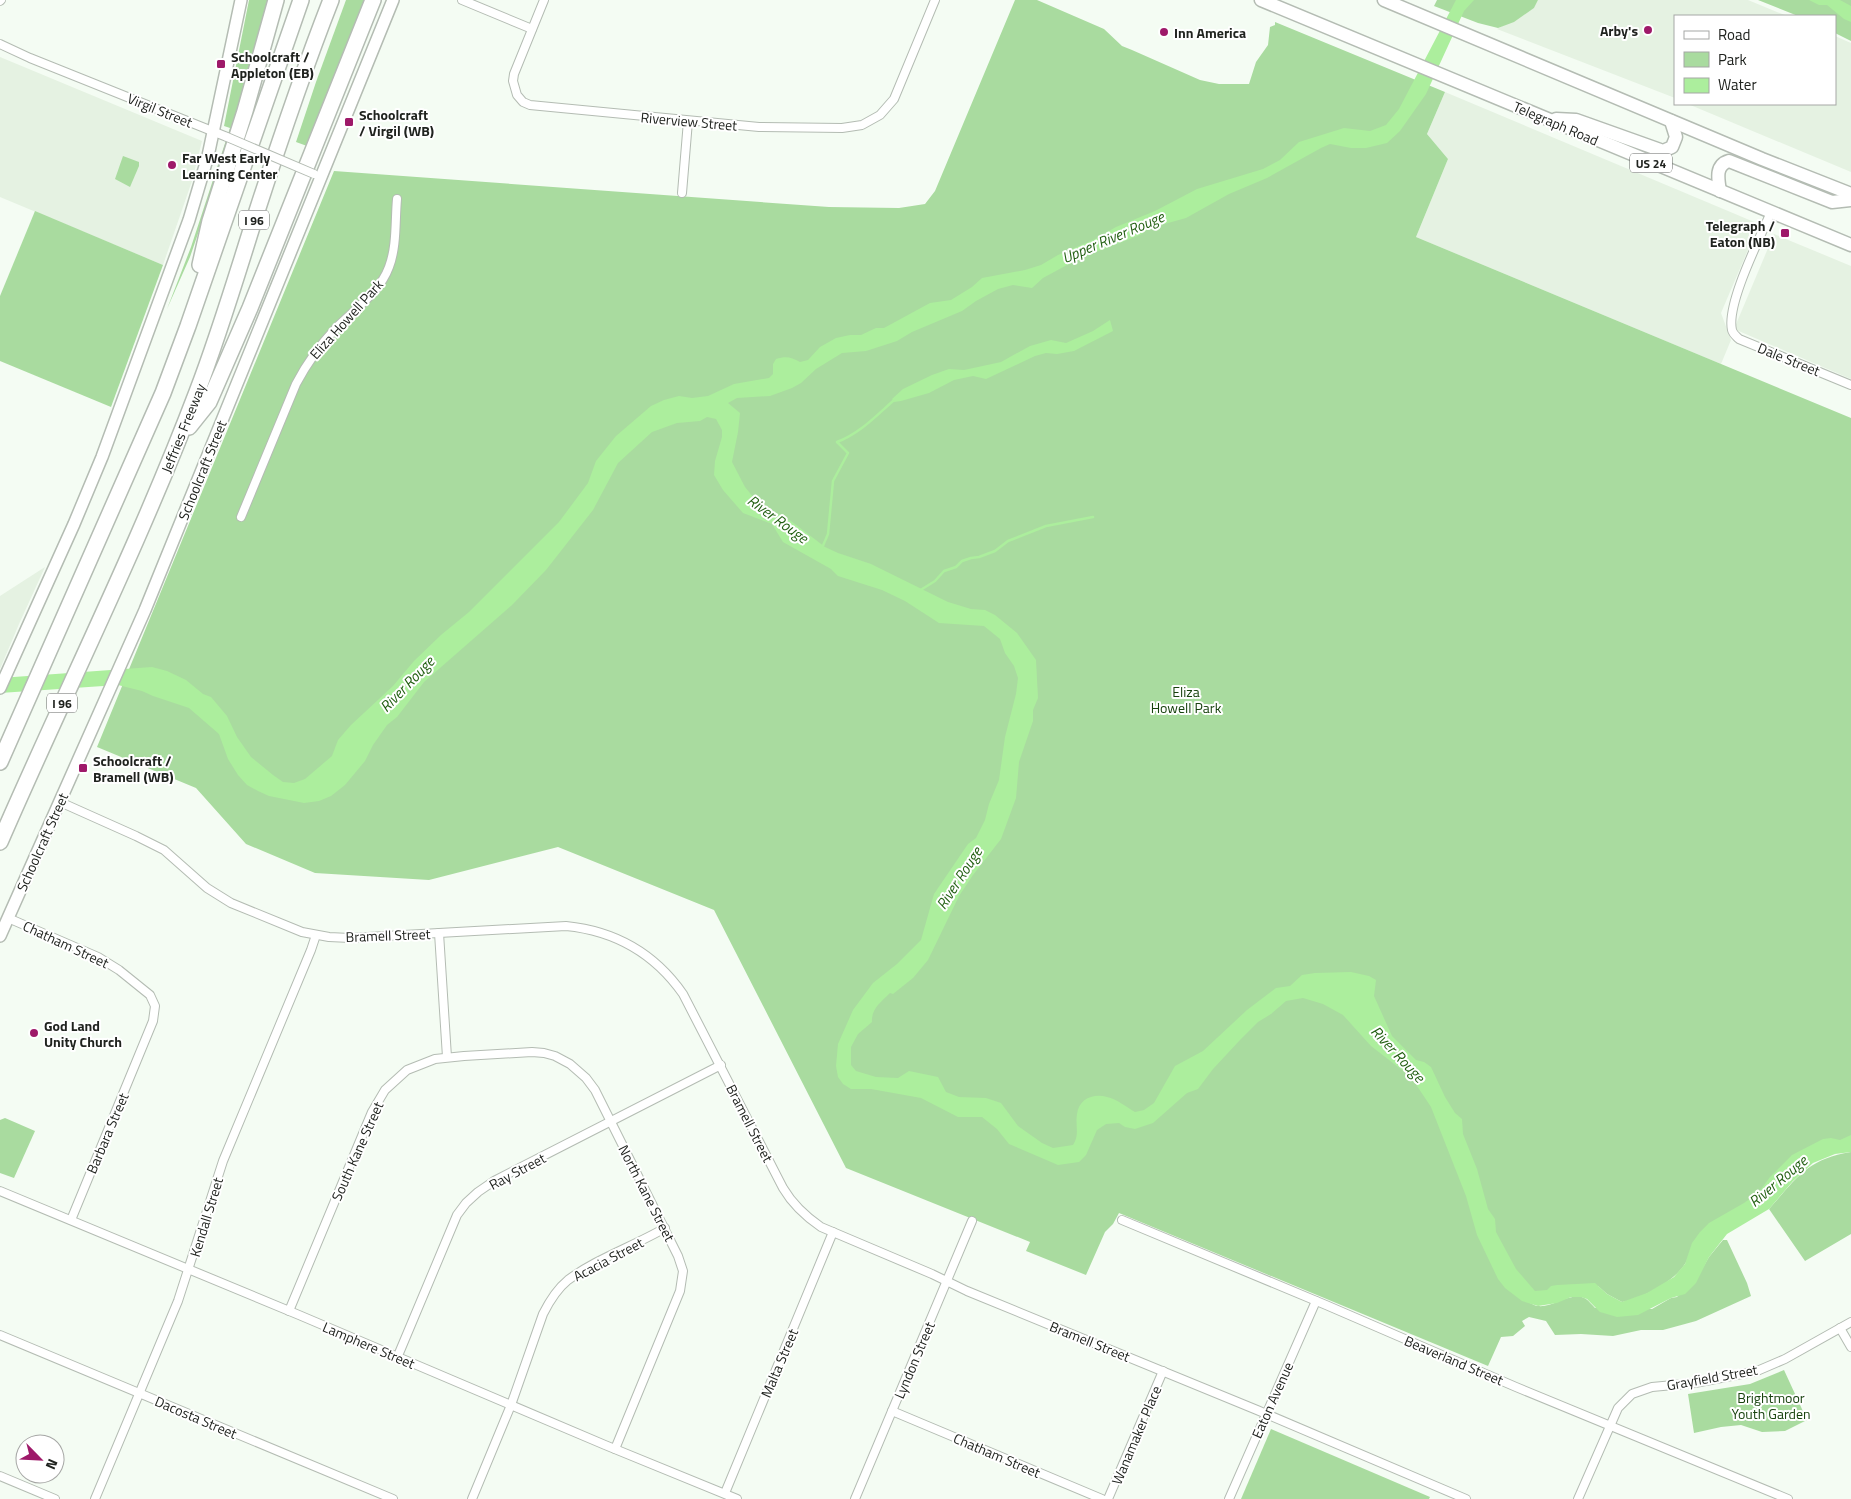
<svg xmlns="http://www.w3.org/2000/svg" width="1851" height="1499" viewBox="0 0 1851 1499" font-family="'Titillium Web',sans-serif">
	<rect width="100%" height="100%" fill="#f4fcf3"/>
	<g fill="#e5f2e2">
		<polygon points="1538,0 1748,0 1787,16 1675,16 1675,98 1497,29 1534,8"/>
		<polygon points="1835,36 1851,43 1851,172 1688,104 1835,104"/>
		<polygon points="0,57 202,141 192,181 163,265 0,197"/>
		<polygon points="1445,92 1759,224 1721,313 1731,340 1721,364 1416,237 1448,159 1427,134"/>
		<polygon points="1774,234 1851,266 1851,379 1734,329"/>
		<polygon points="45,567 19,624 0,669 0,596"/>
	</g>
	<g fill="#a9db9f">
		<polygon points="249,0 268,0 226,152 190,257 167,309 191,247 230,128 224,126"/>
		<polygon points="346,0 368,0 307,146 296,142 316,82"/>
		<path d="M1015,0H1037L1104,29L1122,46L1132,50L1200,80L1219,84H1249L1256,62L1268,45L1270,27L1275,25V22L1445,92L1427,134L1448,159L1416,237L1851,418V1142L1824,1148L1688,1258C1681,1278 1643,1299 1622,1302L1607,1294L1598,1286L1530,1303C1533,1304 1535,1306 1538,1306C1553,1308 1572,1290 1586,1299C1589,1301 1592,1305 1595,1308L1652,1309L1671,1298L1677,1297L1702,1269L1709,1257L1723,1240H1727L1747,1283L1751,1296L1696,1321L1663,1330H1641L1613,1336L1581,1334L1555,1335L1546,1321L1529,1317L1522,1321L1525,1326L1513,1336L1501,1337L1488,1366L1119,1213L1113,1224L1105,1232L1086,1275L1026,1251L1030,1242L846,1168L714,910L558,847L429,880L315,873L246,844L196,788L97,747L334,171L829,207L899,208L925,204L935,191Z"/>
		<polygon points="1437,0 1538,0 1534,8 1514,22 1498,28 1478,23 1434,6"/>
		<polygon points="1758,0 1851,0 1851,41 1835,33 1835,16 1798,16"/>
		<polygon points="123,156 139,162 139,166 130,187 115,179"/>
		<polygon points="35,211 163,265 111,407 0,361 0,296"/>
		<polygon points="5,1118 35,1131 14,1178 0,1173 0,1120"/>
		<path d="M1851,1152V1234L1805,1261L1769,1209C1797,1178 1807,1159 1851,1152Z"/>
		<polygon points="1784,1370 1807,1420 1785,1431 1762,1432 1741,1425 1721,1427 1694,1433 1688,1394 1750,1384"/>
		<polygon points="1271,1429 1430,1497 1429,1499 1241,1499"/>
	</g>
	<g fill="#acee9d">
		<path d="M1456,0H1474L1464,11L1426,94L1400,131L1387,143L1366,148H1351L1330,144L1321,148L1267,178L1229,194L1186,218L1150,228L1140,235L1078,259L1043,278L1032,288L1013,285L998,289L976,301L962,311L912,332L897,341L866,351L842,353L816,369L801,383L792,388L770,396L737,398L728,403L740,413L738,432L732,462L745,487L758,503L791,521L825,547L838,553L871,564L948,602L971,609L985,610L995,615L1017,633L1036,660L1038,698L1033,710V721L1019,762L1016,798L1001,839L973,875L959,896L928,960L913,978L893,994L890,993C881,1002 871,1009 872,1022L858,1034L851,1047V1065L856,1071L876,1077L898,1078L909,1071L938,1077L946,1092L959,1097L986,1098L1001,1103L1018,1126L1042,1143L1053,1148L1073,1145C1080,1134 1075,1126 1077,1114C1079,1099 1093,1093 1107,1097C1117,1099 1126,1107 1135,1112L1144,1110L1154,1103L1175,1066L1203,1051L1247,1010L1276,988L1290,986L1302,975L1315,973L1351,972L1369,976L1376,980L1374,996L1392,1036L1416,1060L1424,1062L1431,1067L1445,1097L1455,1113L1462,1119L1463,1134L1477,1169L1488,1209L1495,1219L1496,1232L1516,1269L1535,1291L1547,1290L1551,1286L1557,1285L1595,1283L1607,1294L1622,1302L1647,1293L1674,1277L1685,1264L1692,1243L1700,1232L1709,1223L1744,1203L1759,1192L1770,1177L1792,1155L1823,1139L1831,1138L1840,1140L1851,1135V1152L1835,1154L1813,1163L1793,1181L1769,1209L1727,1234L1709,1257L1696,1283L1685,1294L1671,1298L1638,1315L1617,1317L1600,1312L1587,1299L1581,1297H1571L1557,1303L1538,1306L1522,1301L1505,1288L1498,1279L1477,1235L1466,1196L1431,1107L1411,1077L1371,1046L1343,1015L1323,1004L1303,998L1286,1001L1271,1014L1258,1022L1240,1040L1213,1069L1198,1089L1187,1093L1153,1123L1135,1129L1125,1127L1119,1123L1106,1124L1097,1130L1086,1155L1079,1162L1058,1165L1009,1144L997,1129L982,1117H958L921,1098L910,1096L871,1089H851L843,1084L838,1077L836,1066L838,1044L853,1010L873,983L897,964L921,940L934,894L968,844L976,838L985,820L989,804L999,780L1005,737L1016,694L1018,678L1014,666L1005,653L1000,639L984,626L939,623L905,601L882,590L838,576L831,569L783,542L772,524L743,513L723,490L714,475L715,461L722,437V430L716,419L707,417L700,421L677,423L652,432L618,463L593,510L546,570L512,605L424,682L397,717L387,725L373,745L365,761L345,785L331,796L319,801L304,803L269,796L258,791L247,785L238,775L228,759L219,734L189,708L153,696L142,691L118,685L0,693V678L152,667L167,671L186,680L203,694L211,697L227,716L237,737L251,757L273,775L283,782L294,783L305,779L332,756L338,740L351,725L393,686L414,661L441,635L469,612L559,522L588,483L596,461L616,436L651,406L664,400L679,396L692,398L708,396L734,384L769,378L773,374V364L776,359C786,356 791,357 800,362L808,360L820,347L836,338L850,335H861L876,328H884L930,303L951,300L972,287L982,278L1025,270L1041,265L1058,255L1095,239L1116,227L1155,211L1197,189L1263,169L1280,160L1299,142L1344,128L1370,131L1386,125L1399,109Z"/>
		<polygon points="1809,0 1840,0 1851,6 1851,22 1844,19 1827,5 1819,5"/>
		<polygon points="1110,320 1113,331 1074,351 1057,354 1046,353 1035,356 986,379 973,376 954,380 929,393 901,401 894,402 892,399 903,389 932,375 949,369 964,370 1001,362 1030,346 1051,340 1066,343 1093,331"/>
	</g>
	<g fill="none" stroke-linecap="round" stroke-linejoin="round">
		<g stroke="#acee9d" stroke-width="2.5">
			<path d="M822,548L828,534L833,481L848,453L837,442C859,434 876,416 893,401"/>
			<polyline points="919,591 935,581 944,571 956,567 962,561 971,558 979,557 995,551 1008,541 1046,526 1093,517"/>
		</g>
		<defs>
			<g id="street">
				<polyline points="462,0 532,29"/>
				<polyline points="544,0 514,74 513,81 517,95 523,102 530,105 759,127 842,128 862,125 880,115 894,99 935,0"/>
				<polyline points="0,1 1,0"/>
				<polyline points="0,44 30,58 227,137"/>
				<polyline points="682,193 688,121"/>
				<path d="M1771,212C1760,238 1726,304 1732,330C1733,334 1736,336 1739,339L1851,385"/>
				<path d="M241,517L296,384C307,363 320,345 336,328C354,310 380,292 389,267C397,246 395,221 397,199"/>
				<path d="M60,802L136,836L164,850L207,888L231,903L302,932L329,937L350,938L566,926C616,931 655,954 683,994L783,1188C793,1205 805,1216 821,1227L932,1274L967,1291L1257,1410L1466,1499"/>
				<polyline points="8,918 98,957 119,970 150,995 155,1006 153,1021 71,1220"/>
				<polyline points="439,933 447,1057"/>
				<polyline points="0,1191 299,1315 605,1445 737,1499"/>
				<polyline points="1122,1220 1326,1305 1516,1387 1788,1499"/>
				<polyline points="289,1311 372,1112 385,1090 407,1070 435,1059 464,1056 532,1052 544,1053 555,1056 570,1064 586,1078 595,1090 678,1256 683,1271 680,1291 615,1449"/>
				<polyline points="1840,1328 1851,1347"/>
				<polyline points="0,1335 393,1499"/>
				<polyline points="397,1358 457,1215 466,1203 478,1192 494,1181 721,1065"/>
				<polyline points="892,1411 1102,1499"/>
				<polyline points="0,1476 55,1499"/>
				<polyline points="725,1493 833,1232"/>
				<polyline points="95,1499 178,1301 223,1161 311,950 316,935"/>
				<path d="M472,1499L511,1405L543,1314C549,1302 557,1289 568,1280C596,1259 634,1246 665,1228"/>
				<polyline points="855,1499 972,1221"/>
				<polyline points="1108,1499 1163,1371"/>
				<polyline points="1229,1499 1316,1301"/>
				<polyline points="1578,1499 1618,1408 1632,1394 1652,1387 1695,1383 1757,1371 1785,1359 1851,1322"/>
			</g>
			<g id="secondary">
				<polyline points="0,688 74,524 102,457 189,220 208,156 241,0"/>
				<polyline points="0,936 145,610 393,0"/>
			</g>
			<g id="primary">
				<polyline points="1261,0 1851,245"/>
				<polyline points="1384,0 1762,159 1851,194"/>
				<polyline points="1556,119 1576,120 1663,151 1672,147 1676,137 1671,121"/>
				<path d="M1720,191C1718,179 1715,165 1729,161L1832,202L1851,200"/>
			</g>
			<g id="highway">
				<polyline points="200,265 210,221 245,111 276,0"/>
				<polyline points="189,427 209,402 250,308 373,0"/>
				<polyline points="0,762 163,393 188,326 301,0"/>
				<path d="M0,842C65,692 139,545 197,392C220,332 238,271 257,211C280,140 304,69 331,0"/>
			</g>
		</defs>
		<use href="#street" stroke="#b4bcb3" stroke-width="10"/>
		<use href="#secondary" stroke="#b4bcb3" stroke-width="14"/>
		<use href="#primary" stroke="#b4bcb3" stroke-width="15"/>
		<use href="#highway" stroke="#b4bcb3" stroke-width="18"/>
		<use href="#street" stroke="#fff" stroke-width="8"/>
		<use href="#secondary" stroke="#fff" stroke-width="11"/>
		<use href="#primary" stroke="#fff" stroke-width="12"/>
		<use href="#highway" stroke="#fff" stroke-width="15"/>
		<defs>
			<polyline id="street-bridge" points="227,137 314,174"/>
		</defs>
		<use href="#street-bridge" stroke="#b4bcb3" stroke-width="10" stroke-linecap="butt"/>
		<use href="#street-bridge" stroke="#fff" stroke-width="8"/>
	</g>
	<g fill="#9e1969" stroke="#fff" stroke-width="2">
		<circle cx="1648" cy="30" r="5"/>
		<circle cx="1164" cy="32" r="5"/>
		<rect x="216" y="59" width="10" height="10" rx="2.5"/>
		<rect x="344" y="117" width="10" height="10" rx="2.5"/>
		<circle cx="172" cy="165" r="5"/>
		<rect x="1780" y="228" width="10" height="10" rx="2.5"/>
		<rect x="78" y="763" width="10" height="10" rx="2.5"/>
		<circle cx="34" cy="1033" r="5"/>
	</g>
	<g text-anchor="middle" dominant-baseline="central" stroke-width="4" stroke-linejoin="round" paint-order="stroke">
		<g fill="#fff" stroke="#636562" stroke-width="1">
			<rect x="1630" y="153.5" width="42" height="19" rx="4"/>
			<rect x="239" y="210.5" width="30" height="19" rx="4"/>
			<rect x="47" y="693.5" width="30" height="19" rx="4"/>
		</g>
		<g font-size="12" font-weight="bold" fill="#20231f">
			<text x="1651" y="163">US 24</text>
			<text x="254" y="220">I 96</text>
			<text x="62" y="703">I 96</text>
		</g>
		<g font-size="14" font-weight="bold" fill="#20231f" stroke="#fff" text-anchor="start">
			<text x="1638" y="30" text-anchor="end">Arby's</text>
			<text x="1174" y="32">Inn America</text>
			<text x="231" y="56">Schoolcraft /<tspan x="231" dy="16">Appleton (EB)</tspan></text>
			<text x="359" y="114">Schoolcraft<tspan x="359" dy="16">/ Virgil (WB)</tspan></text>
			<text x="182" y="157">Far West Early<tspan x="182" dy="16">Learning Center</tspan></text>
			<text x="1775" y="225" text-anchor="end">Telegraph /<tspan x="1775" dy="16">Eaton (NB)</tspan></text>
			<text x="93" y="760">Schoolcraft /<tspan x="93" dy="16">Bramell (WB)</tspan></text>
			<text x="44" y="1025">God Land<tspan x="44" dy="16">Unity Church</tspan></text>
		</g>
		<g font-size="14" fill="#20231f" stroke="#fff">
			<text transform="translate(160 110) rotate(22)">Virgil Street</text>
			<text transform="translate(689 121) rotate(5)">Riverview Street</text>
			<text transform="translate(1556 123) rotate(23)">Telegraph Road</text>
			<text transform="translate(346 319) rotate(-48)">Eliza Howell Park</text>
			<text transform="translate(1789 359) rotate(22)">Dale Street</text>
			<text transform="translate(183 428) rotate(-68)">Jeffries Freeway</text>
			<text transform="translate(202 470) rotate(-68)">Schoolcraft Street</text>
			<text transform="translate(42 842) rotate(-66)">Schoolcraft Street</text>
			<text transform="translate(388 935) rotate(-2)">Bramell Street</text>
			<text transform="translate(66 944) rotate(25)">Chatham Street</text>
			<text transform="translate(750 1123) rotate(63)">Bramell Street</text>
			<text transform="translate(107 1133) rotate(-67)">Barbara Street</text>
			<text transform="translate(357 1151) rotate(-66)">South Kane Street</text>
			<text transform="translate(517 1171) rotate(-28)">Ray Street</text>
			<text transform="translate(647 1193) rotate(63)">North Kane Street</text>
			<text transform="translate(206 1217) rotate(-73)">Kendall Street</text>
			<text transform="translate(608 1259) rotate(-28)">Acacia Street</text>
			<text transform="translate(1090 1341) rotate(22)">Bramell Street</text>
			<text transform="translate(369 1345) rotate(23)">Lamphere Street</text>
			<text transform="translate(914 1360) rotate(-67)">Lyndon Street</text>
			<text transform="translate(1454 1360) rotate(23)">Beaverland Street</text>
			<text transform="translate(779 1363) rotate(-67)">Malta Street</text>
			<text transform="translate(1712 1377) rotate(-10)">Grayfield Street</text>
			<text transform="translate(1272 1400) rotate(-66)">Eaton Avenue</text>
			<text transform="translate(196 1417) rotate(23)">Dacosta Street</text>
			<text transform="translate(1136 1435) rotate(-67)">Wanamaker Place</text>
			<text transform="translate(997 1455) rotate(23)">Chatham Street</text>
		</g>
		<g font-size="14" fill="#17420d" stroke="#fff">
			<text x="1186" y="691">Eliza<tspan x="1186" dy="16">Howell Park</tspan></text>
			<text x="1771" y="1397">Brightmoor<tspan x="1771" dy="16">Youth Garden</tspan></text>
		</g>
		<g font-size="15" font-style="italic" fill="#215f11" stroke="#fff">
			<text transform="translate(1113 237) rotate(-23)">Upper River Rouge</text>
			<text transform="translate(778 519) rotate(36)">River Rouge</text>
			<text transform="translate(407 684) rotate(-46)">River Rouge</text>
			<text transform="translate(959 878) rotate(-57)">River Rouge</text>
			<text transform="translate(1398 1054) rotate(47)">River Rouge</text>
			<text transform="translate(1778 1181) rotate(-40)">River Rouge</text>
		</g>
	</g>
	<rect x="1674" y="15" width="162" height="90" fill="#ffffff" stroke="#a6a7a5"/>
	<rect x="1684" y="31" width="25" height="8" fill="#ffffff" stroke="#a6a7a5"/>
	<text x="1718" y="40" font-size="15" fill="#20231f">Road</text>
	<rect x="1684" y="52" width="25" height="15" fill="#a9db9f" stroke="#a6a7a5"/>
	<text x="1718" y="65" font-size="15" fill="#20231f">Park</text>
	<rect x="1684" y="78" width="25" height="15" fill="#acee9d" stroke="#a6a7a5"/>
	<text x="1718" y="90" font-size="15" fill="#20231f">Water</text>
	<g transform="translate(40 1459) rotate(114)"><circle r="24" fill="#ffffff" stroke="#a6a7a5"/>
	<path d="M0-4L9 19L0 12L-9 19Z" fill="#9e1969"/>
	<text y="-8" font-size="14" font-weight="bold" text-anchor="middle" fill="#20231f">N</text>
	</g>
</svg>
